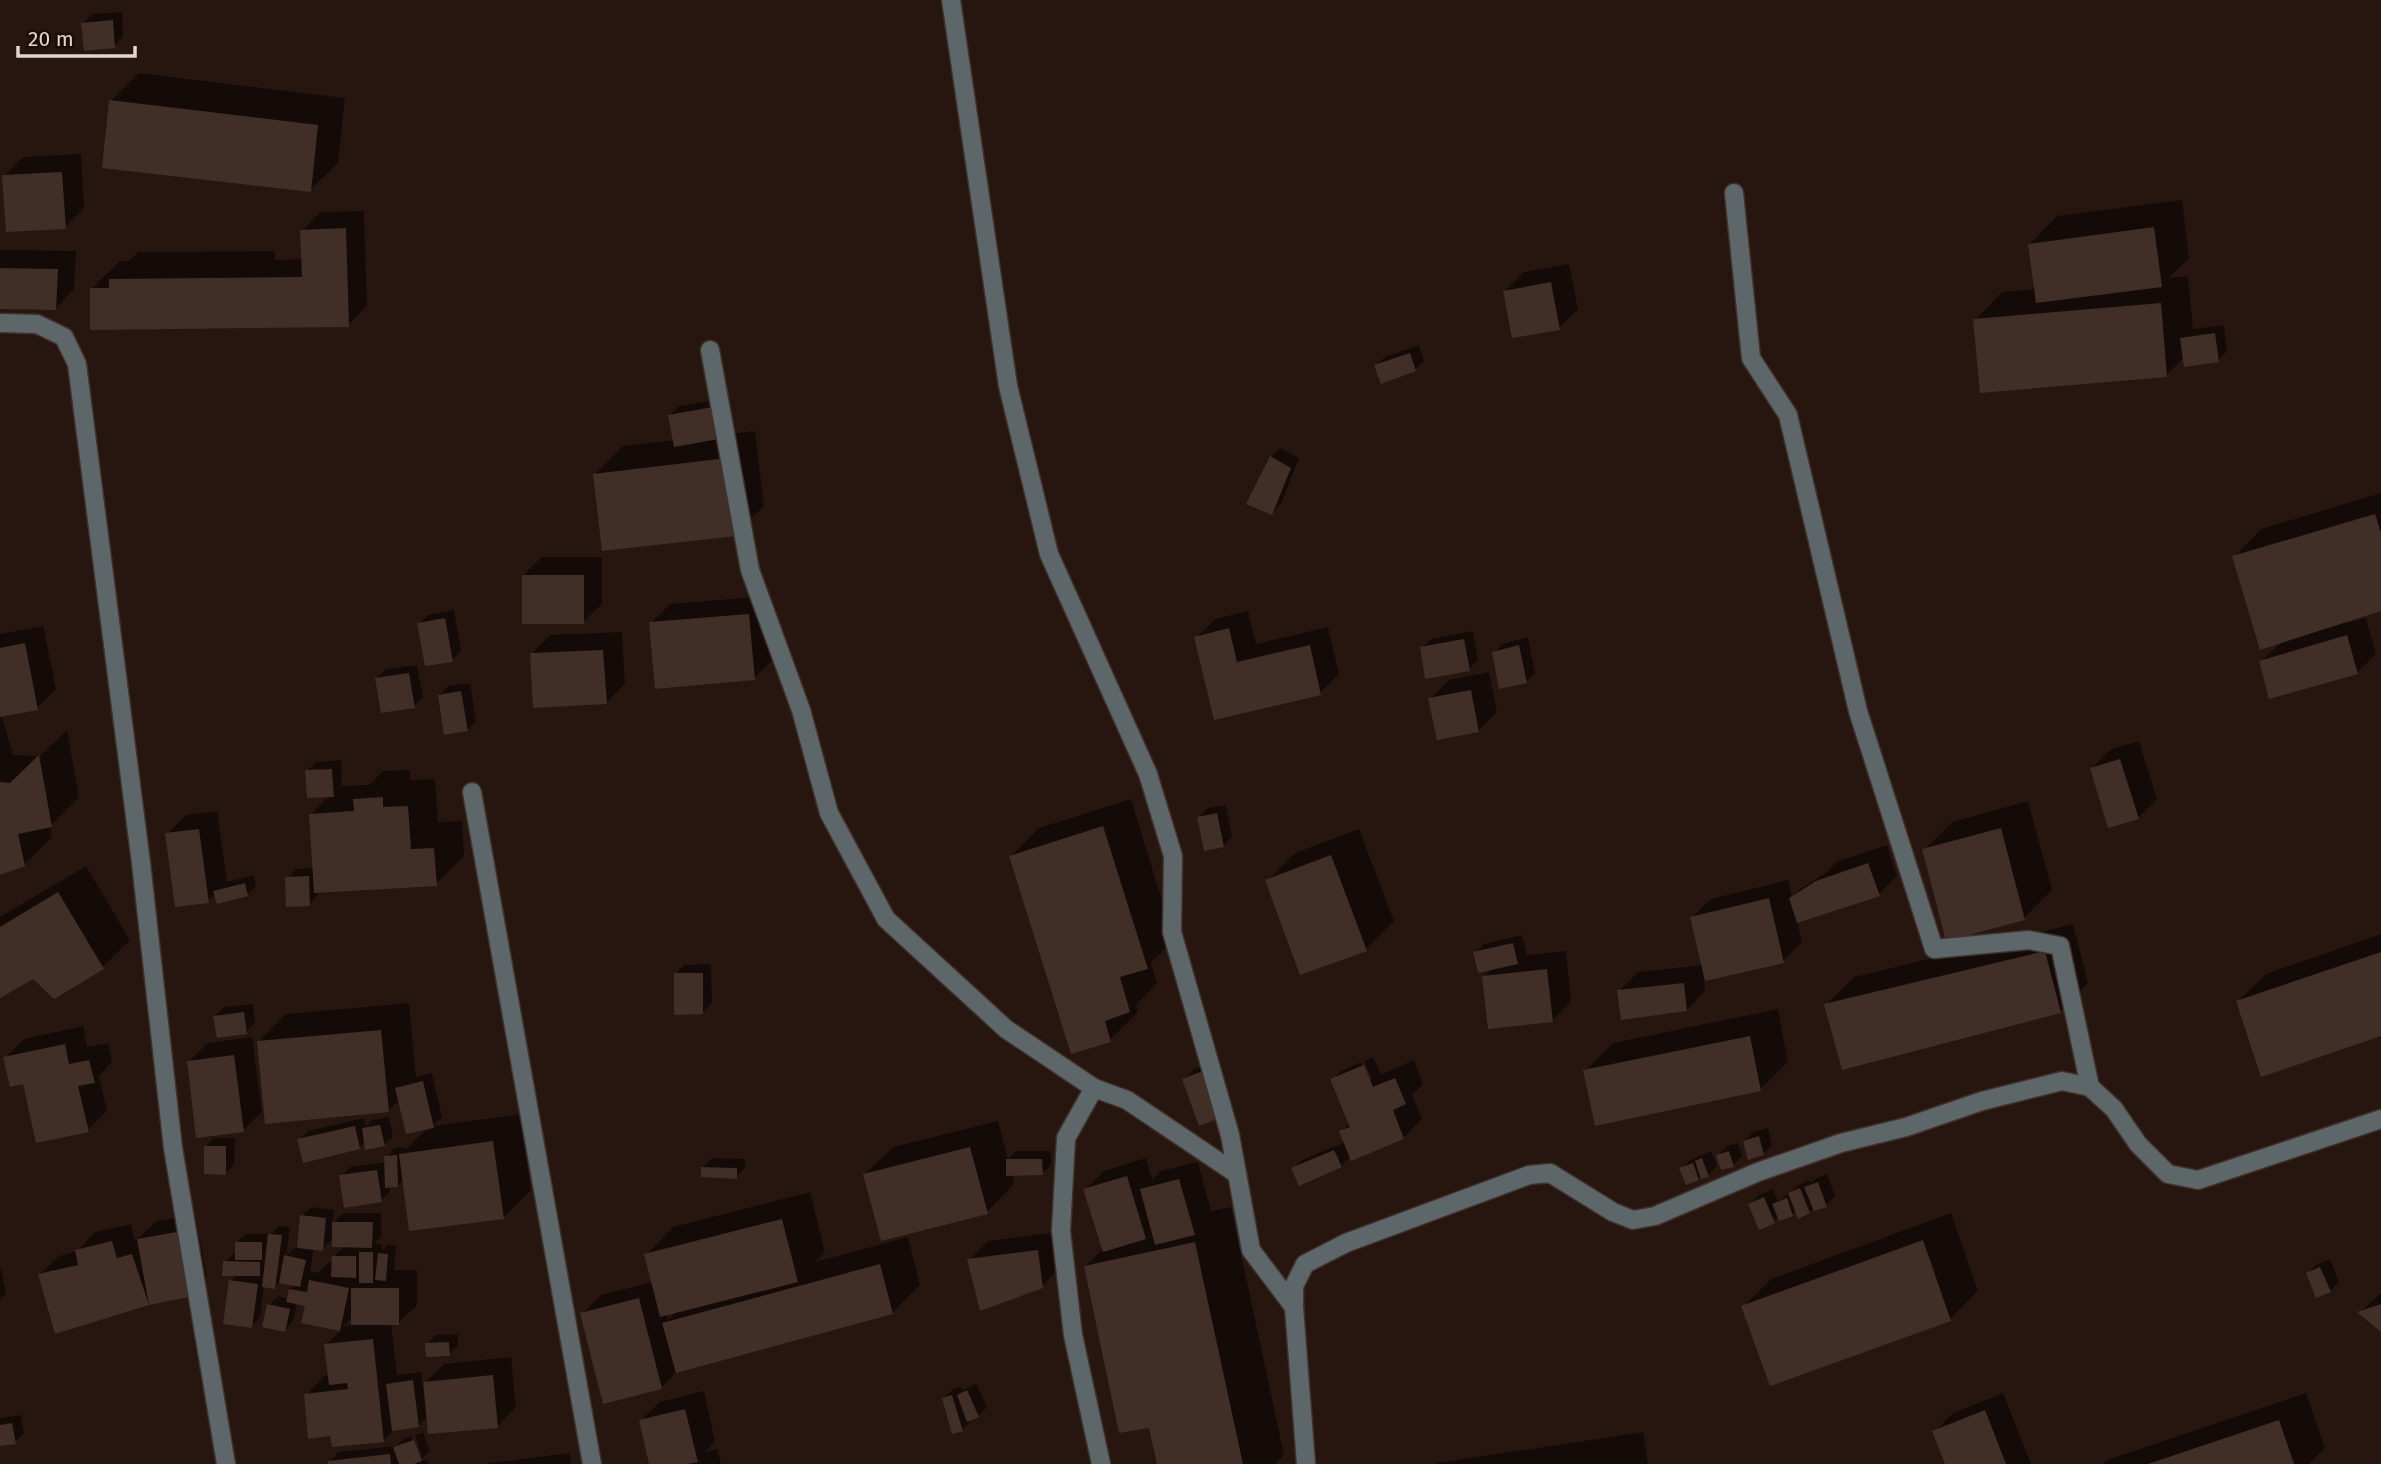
<svg xmlns="http://www.w3.org/2000/svg" width="2381" height="1464" viewBox="0 0 2381 1464" font-family="'Fira Sans',sans-serif">
	<rect width="100%" height="100%" fill="#271610"/>
	<g fill="#0007" fill-rule="evenodd">
		<polygon points="122,12 123,37 114,46 83,23 92,14"/>
		<polygon points="139,73 345,98 338,163 310,190 111,101"/>
		<polygon points="81,154 84,208 65,227 4,176 23,157"/>
		<polygon points="2182,200 2189,258 2169,278 2188,276 2193,329 2224,325 2227,351 2218,360 2184,357 2167,375 1975,320 2002,292 2036,289 2030,244 2057,216"/>
		<polygon points="364,211 367,306 348,325 92,288 120,261 129,261 138,252 275,251 275,260 303,259 302,231 320,212"/>
		<polygon points="0,250 76,251 74,289 56,308 0,307"/>
		<polygon points="1569,264 1578,309 1559,328 1505,291 1524,272"/>
		<polygon points="1419,345 1424,361 1415,370 1376,365 1385,357"/>
		<polygon points="721,399 720,435 755,431 764,506 736,534 595,474 623,446 675,440 670,415 679,406"/>
		<polygon points="1280,448 1299,458 1281,504 1272,513 1272,457"/>
		<polygon points="2381,493 2381,609 2345,620 2346,623 2366,618 2376,654 2358,672 2271,697 2261,662 2282,641 2234,557 2261,529"/>
		<polygon points="542,557 602,557 602,604 583,622 523,575"/>
		<polygon points="767,596 773,660 754,678 651,623 670,604"/>
		<polygon points="454,610 461,651 452,660 419,624 428,615"/>
		<polygon points="1248,611 1256,644 1328,627 1339,674 1320,693 1216,718 1196,638 1215,619"/>
		<polygon points="43,626 56,689 37,708 2,716 13,755 40,756 67,730 79,797 50,826 52,837 24,865 0,874 0,634"/>
		<polygon points="1473,631 1478,660 1469,669 1422,648 1431,639"/>
		<polygon points="622,632 625,684 606,703 532,654 550,635"/>
		<polygon points="1528,637 1535,673 1526,682 1494,653 1503,644"/>
		<polygon points="417,665 423,697 414,706 377,678 386,669"/>
		<polygon points="1489,672 1497,712 1479,730 1430,699 1449,680"/>
		<polygon points="470,683 476,721 467,730 439,695 448,686"/>
		<polygon points="2139,741 2157,799 2138,818 2092,768 2111,749"/>
		<polygon points="341,760 342,786 369,785 383,771 410,770 410,780 435,779 438,822 462,821 464,856 436,884 318,891 318,895 309,904 287,878 296,869 314,868 311,814 330,795 307,771 316,762"/>
		<polygon points="1131,799 1174,940 1151,963 1157,983 1136,1005 1138,1012 1110,1040 1011,856 1039,828"/>
		<polygon points="2028,801 2052,890 2024,918 1924,850 1952,822"/>
		<polygon points="1226,805 1232,837 1223,846 1199,817 1208,808"/>
		<polygon points="217,811 227,882 254,875 256,886 247,895 216,893 208,901 167,834 186,815"/>
		<polygon points="1359,829 1394,921 1366,949 1267,881 1295,853"/>
		<polygon points="1887,845 1897,876 1879,894 1797,921 1802,942 1783,961 1704,980 1705,991 1687,1010 1619,991 1638,972 1703,965 1692,917 1711,899 1788,880 1792,897 1800,889 1827,872 1836,862"/>
		<polygon points="86,866 130,940 102,968 33,977 0,996 0,917"/>
		<polygon points="2073,924 2088,983 2061,1011 1843,1068 1826,1005 1854,977"/>
		<polygon points="2381,934 2381,1034 2238,1001 2266,974"/>
		<polygon points="1522,935 1527,955 1566,951 1571,1001 1553,1020 1484,977 1492,968 1475,953 1484,944"/>
		<polygon points="711,964 712,1003 703,1012 675,974 684,965"/>
		<polygon points="409,1003 416,1077 432,1073 442,1117 433,1126 520,1114 531,1190 503,1218 404,1179 397,1186 389,1186 390,1192 381,1200 341,1176 350,1167 386,1162 386,1157 395,1148 405,1147 405,1150 428,1128 400,1100 388,1111 259,1041 286,1014"/>
		<polygon points="253,1004 255,1023 246,1032 215,1016 224,1007"/>
		<polygon points="1778,1009 1788,1062 1760,1090 1585,1071 1613,1043"/>
		<polygon points="83,1026 87,1047 108,1043 112,1062 99,1076 107,1111 88,1130 24,1082 5,1058 24,1039"/>
		<polygon points="252,1037 262,1112 243,1130 189,1061 208,1043"/>
		<polygon points="1373,1057 1381,1074 1414,1060 1423,1084 1412,1095 1422,1119 1403,1138 1351,1156 1341,1166 1293,1168 1302,1160 1345,1142 1341,1132 1350,1123 1332,1080 1341,1071 1361,1062 1368,1079 1372,1079 1364,1061"/>
		<polygon points="1212,1063 1200,1124 1184,1079 1193,1070"/>
		<polygon points="389,1117 393,1136 384,1145 366,1141 359,1148 299,1140 308,1131 364,1118 366,1127 372,1120"/>
		<polygon points="998,1121 1008,1159 1016,1151 1051,1151 1051,1165 1042,1174 1012,1174 1014,1184 987,1212 865,1174 893,1147"/>
		<polygon points="1768,1128 1772,1145 1763,1154 1744,1141 1753,1132"/>
		<polygon points="214,1138 235,1138 234,1164 226,1173 205,1147"/>
		<polygon points="1738,1143 1742,1156 1733,1165 1718,1155 1727,1146"/>
		<polygon points="1711,1151 1717,1166 1708,1175 1701,1176 1698,1178 1681,1169 1690,1160"/>
		<polygon points="712,1158 745,1159 745,1168 736,1177 703,1167"/>
		<polygon points="1146,1158 1152,1180 1161,1171 1198,1162 1211,1211 1231,1207 1284,1455 1275,1464 1159,1464 1150,1425 1085,1266 1104,1248 1085,1190 1104,1171"/>
		<polygon points="1827,1174 1835,1196 1826,1205 1815,1209 1814,1207 1809,1212 1796,1210 1792,1215 1779,1217 1774,1221 1750,1204 1759,1195 1773,1189 1778,1201 1799,1185 1809,1180 1811,1183 1815,1179"/>
		<path d="M810,1192L825,1252L815,1262L908,1237L920,1285L892,1313L678,1370L662,1387L605,1402L582,1314L601,1295L653,1282L646,1255L673,1227ZM676,1312L668,1320L666,1314Z"/>
		<path d="M311,1207L334,1210L333,1223L343,1213H381V1237L374,1244H382V1251L388,1244L396,1246L394,1270H417V1305L398,1323H391L397,1375L421,1372L423,1384L444,1364L511,1357L516,1407L498,1426L428,1416L418,1426L394,1429L383,1441L332,1434L306,1395L324,1376H329L326,1345L341,1330L304,1322L307,1304L297,1303L293,1321L284,1330L269,1305L278,1296L289,1299L290,1289L295,1285L281,1281L275,1287L264,1286L260,1317L251,1326L231,1281L237,1274L225,1262L234,1253H237V1242L246,1234H271L279,1226L290,1227L286,1256L295,1247L298,1248L302,1216ZM334,1238L345,1246L334,1256V1263L329,1262L318,1273L310,1271L314,1248L322,1249ZM353,1317V1325L343,1326Z"/>
		<polygon points="1951,1213 1978,1291 1950,1319 1743,1307 1771,1279"/>
		<polygon points="195,1214 207,1277 188,1295 148,1303 56,1332 40,1274 59,1256 77,1251 95,1232 131,1224 135,1241 157,1221"/>
		<polygon points="1056,1232 1061,1267 1042,1286 969,1260 988,1241"/>
		<polygon points="2330,1259 2339,1282 2330,1291 2308,1273 2317,1264"/>
		<polygon points="0,1265 6,1293 0,1299"/>
		<polygon points="2381,1293 2381,1330 2360,1312"/>
		<polygon points="458,1334 458,1345 449,1354 427,1344 436,1335"/>
		<polygon points="976,1383 987,1407 978,1416 970,1419 971,1421 962,1430 944,1398 953,1389 961,1387 962,1391"/>
		<polygon points="704,1391 715,1441 705,1452 717,1449 721,1464 651,1464 641,1420 660,1402"/>
		<polygon points="2003,1393 2031,1464 1947,1464 1934,1432 1953,1413"/>
		<polygon points="2306,1393 2325,1448 2309,1464 2103,1464 2107,1460"/>
		<polygon points="21,1415 24,1433 15,1442 0,1444 0,1418"/>
		<polygon points="423,1432 430,1451 419,1461 428,1460 428,1464 330,1464 330,1461 339,1452 396,1446 403,1439 411,1436 418,1457 422,1457 415,1435"/>
		<polygon points="1643,1432 1648,1464 1436,1464 1437,1463"/>
		<polygon points="570,1453 571,1464 488,1464 489,1463"/>
	</g>
	<g fill="#402e27">
		<polygon points="113,20 115,48 84,51 81,23"/>
		<polygon points="109,100 318,125 311,192 102,168"/>
		<polygon points="62,172 66,229 6,232 2,175"/>
		<polygon points="2154,227 2162,287 2036,303 2028,244"/>
		<polygon points="346,228 349,327 90,330 90,288 109,288 109,279 302,277 300,230"/>
		<polygon points="0,268 58,269 56,310 0,309"/>
		<polygon points="1551,282 1560,330 1512,338 1503,291"/>
		<polygon points="2161,303 2167,377 1980,393 1973,319"/>
		<polygon points="2215,333 2219,362 2184,367 2180,338"/>
		<polygon points="1410,353 1416,371 1381,384 1374,365"/>
		<polygon points="713,407 719,439 674,447 668,415"/>
		<polygon points="1270,456 1291,468 1272,515 1246,504"/>
		<polygon points="727,458 737,536 602,551 593,474"/>
		<polygon points="2375,514 2381,533 2381,611 2260,650 2232,556"/>
		<rect x="522" y="575" width="62" height="49"/>
		<polygon points="749,614 755,680 655,689 649,622"/>
		<polygon points="445,618 453,662 425,666 417,623"/>
		<polygon points="1229,628 1237,662 1310,645 1321,695 1214,720 1194,637"/>
		<polygon points="2347,635 2358,674 2269,699 2259,661"/>
		<polygon points="1464,639 1470,671 1425,679 1420,647"/>
		<polygon points="25,643 38,710 0,717 0,648"/>
		<polygon points="1519,645 1527,683 1499,689 1492,652"/>
		<polygon points="603,650 607,704 533,708 530,653"/>
		<polygon points="409,673 415,708 381,713 375,678"/>
		<polygon points="1471,690 1479,732 1437,740 1428,698"/>
		<polygon points="461,691 468,731 444,735 438,695"/>
		<polygon points="39,755 52,827 18,834 25,866 0,875 0,782 10,783"/>
		<polygon points="2120,759 2139,819 2108,828 2090,768"/>
		<polygon points="332,769 334,797 307,798 305,770"/>
		<polygon points="383,797 383,807 408,806 411,849 434,848 437,886 314,893 309,814 354,811 353,799"/>
		<polygon points="1217,813 1224,847 1204,851 1197,817"/>
		<polygon points="1103,826 1148,969 1120,977 1130,1012 1105,1021 1111,1042 1071,1054 1009,856"/>
		<polygon points="2001,828 2025,920 1946,941 1922,849"/>
		<polygon points="199,829 209,903 175,907 165,833"/>
		<polygon points="1331,855 1367,951 1300,975 1265,880"/>
		<polygon points="1868,863 1880,896 1797,923 1789,898 1816,881"/>
		<polygon points="309,876 310,906 286,907 285,877"/>
		<polygon points="245,883 248,896 217,904 213,891"/>
		<polygon points="58,892 104,969 54,999 33,979 0,998 0,927"/>
		<polygon points="1769,898 1784,963 1705,981 1690,917"/>
		<polygon points="1513,943 1518,964 1478,973 1473,952"/>
		<polygon points="2045,951 2061,1013 1842,1070 1824,1004"/>
		<polygon points="2381,952 2381,1036 2261,1077 2236,1001"/>
		<polygon points="1547,969 1553,1022 1488,1029 1482,976"/>
		<polygon points="674,973 703,973 703,1014 674,1015"/>
		<polygon points="1684,983 1687,1011 1621,1020 1617,990"/>
		<polygon points="244,1012 247,1034 217,1038 213,1016"/>
		<polygon points="381,1030 389,1112 265,1124 257,1041"/>
		<polygon points="1750,1036 1761,1091 1595,1126 1583,1070"/>
		<polygon points="65,1044 69,1064 89,1060 95,1083 78,1086 89,1132 36,1143 23,1084 10,1087 3,1057"/>
		<polygon points="234,1055 244,1132 196,1138 187,1061"/>
		<polygon points="1364,1065 1373,1087 1395,1078 1406,1104 1393,1110 1404,1139 1351,1161 1339,1131 1350,1127 1330,1079"/>
		<polygon points="1203,1071 1220,1118 1199,1126 1182,1079"/>
		<polygon points="423,1081 434,1128 406,1134 395,1088"/>
		<polygon points="380,1125 385,1146 365,1150 362,1128"/>
		<polygon points="355,1126 360,1149 303,1163 297,1139"/>
		<polygon points="1759,1136 1764,1155 1748,1160 1743,1141"/>
		<polygon points="493,1141 504,1219 409,1231 399,1154"/>
		<polygon points="204,1146 226,1146 226,1175 204,1174"/>
		<polygon points="970,1147 988,1214 881,1241 863,1174"/>
		<polygon points="1334,1150 1342,1167 1299,1186 1291,1168"/>
		<polygon points="1729,1151 1734,1167 1721,1170 1716,1155"/>
		<polygon points="397,1155 398,1187 385,1188 384,1156"/>
		<polygon points="1702,1158 1709,1177 1701,1179 1695,1161"/>
		<polygon points="1006,1159 1042,1159 1043,1175 1006,1176"/>
		<polygon points="1693,1163 1699,1180 1686,1185 1679,1168"/>
		<polygon points="701,1167 737,1168 737,1179 701,1177"/>
		<polygon points="377,1170 382,1202 344,1208 339,1175"/>
		<polygon points="1127,1176 1146,1239 1103,1252 1083,1189"/>
		<polygon points="1179,1179 1195,1235 1155,1245 1140,1189"/>
		<polygon points="1818,1182 1827,1207 1814,1211 1804,1187"/>
		<polygon points="1800,1188 1810,1213 1798,1219 1788,1193"/>
		<polygon points="1764,1197 1775,1223 1759,1230 1748,1204"/>
		<polygon points="1787,1198 1793,1216 1779,1221 1772,1204"/>
		<polygon points="300,1215 326,1218 323,1251 297,1248"/>
		<polygon points="782,1219 798,1282 660,1317 644,1254"/>
		<polygon points="332,1222 373,1222 372,1248 332,1247"/>
		<polygon points="177,1232 189,1297 149,1305 137,1239"/>
		<polygon points="268,1234 282,1235 275,1289 262,1287"/>
		<polygon points="1923,1240 1951,1321 1770,1386 1741,1306"/>
		<polygon points="112,1241 117,1258 132,1254 149,1305 55,1334 38,1274 78,1265 75,1250"/>
		<rect x="235" y="1242" width="27" height="18"/>
		<polygon points="1195,1242 1243,1464 1157,1464 1149,1428 1119,1433 1084,1266"/>
		<polygon points="1038,1250 1043,1288 980,1311 967,1259"/>
		<rect x="359" y="1252" width="14" height="31"/>
		<polygon points="378,1253 388,1254 386,1281 375,1280"/>
		<polygon points="284,1255 306,1260 300,1287 279,1283"/>
		<polygon points="332,1256 356,1256 356,1278 331,1277"/>
		<polygon points="223,1261 260,1262 260,1276 222,1276"/>
		<polygon points="880,1264 893,1314 676,1373 662,1323"/>
		<polygon points="2320,1267 2331,1292 2316,1298 2306,1273"/>
		<polygon points="229,1280 258,1284 252,1328 223,1324"/>
		<polygon points="309,1280 349,1288 340,1331 301,1323 305,1306 286,1302 289,1289 307,1292"/>
		<rect x="351" y="1288" width="48" height="37"/>
		<polygon points="639,1298 662,1389 603,1404 580,1313"/>
		<polygon points="267,1304 290,1309 285,1332 262,1327"/>
		<polygon points="2381,1304 2381,1332 2357,1312"/>
		<polygon points="373,1339 384,1442 332,1447 330,1436 308,1439 304,1394 348,1389 347,1383 329,1385 324,1344"/>
		<polygon points="449,1342 450,1356 426,1357 425,1343"/>
		<polygon points="493,1375 498,1428 428,1434 423,1382"/>
		<polygon points="413,1380 419,1427 392,1431 386,1384"/>
		<polygon points="967,1390 979,1417 967,1422 957,1395"/>
		<polygon points="952,1395 963,1431 952,1434 942,1398"/>
		<polygon points="685,1409 698,1462 687,1464 649,1464 639,1420"/>
		<polygon points="1985,1410 2006,1464 1945,1464 1932,1431"/>
		<polygon points="2279,1420 2294,1464 2148,1464"/>
		<polygon points="12,1423 16,1444 0,1446 0,1425"/>
		<polygon points="414,1440 422,1461 414,1464 399,1464 393,1447"/>
		<polygon points="390,1454 391,1464 328,1464 328,1461"/>
	</g>
	<g fill="none" stroke-linecap="round" stroke-linejoin="round">
		<defs>
			<g id="minor">
				<polyline points="951,0 1008,386 1049,554 1148,774 1173,856 1172,932 1230,1135 1251,1250 1294,1307"/>
				<polyline points="1734,193 1751,358 1788,415 1858,711 1934,949 2029,940 2060,946 2090,1087"/>
				<polyline points="0,323 37,324 64,337 77,364 141,863 173,1148 226,1464"/>
				<polyline points="710,350 750,570 801,710 829,813 886,919 1006,1029 1094,1088 1127,1100 1237,1174"/>
				<polyline points="472,792 592,1464"/>
				<polyline points="1094,1088 1066,1138 1061,1231 1073,1335 1101,1464"/>
				<polyline points="1306,1464 1294,1307 1294,1286 1305,1264 1346,1243 1529,1175 1550,1173 1613,1212 1633,1220 1655,1216 1758,1172 1841,1143 1906,1127 1982,1101 2062,1081 2090,1087 2114,1109 2138,1144 2168,1174 2198,1180 2381,1119"/>
			</g>
		</defs>
		<use href="#minor" stroke="#41312b" stroke-width="21"/>
		<use href="#minor" stroke="#5d676a" stroke-width="18"/>
	</g>
	<path d="M18 46v10h117v-10" fill="none" stroke="#e2d6d1" stroke-width="3.5"/>
	<text x="28" y="46" font-size="21" fill="#e2d6d1" stroke="#1d0d08" stroke-width="5" paint-order="stroke">20 m</text>
</svg>
